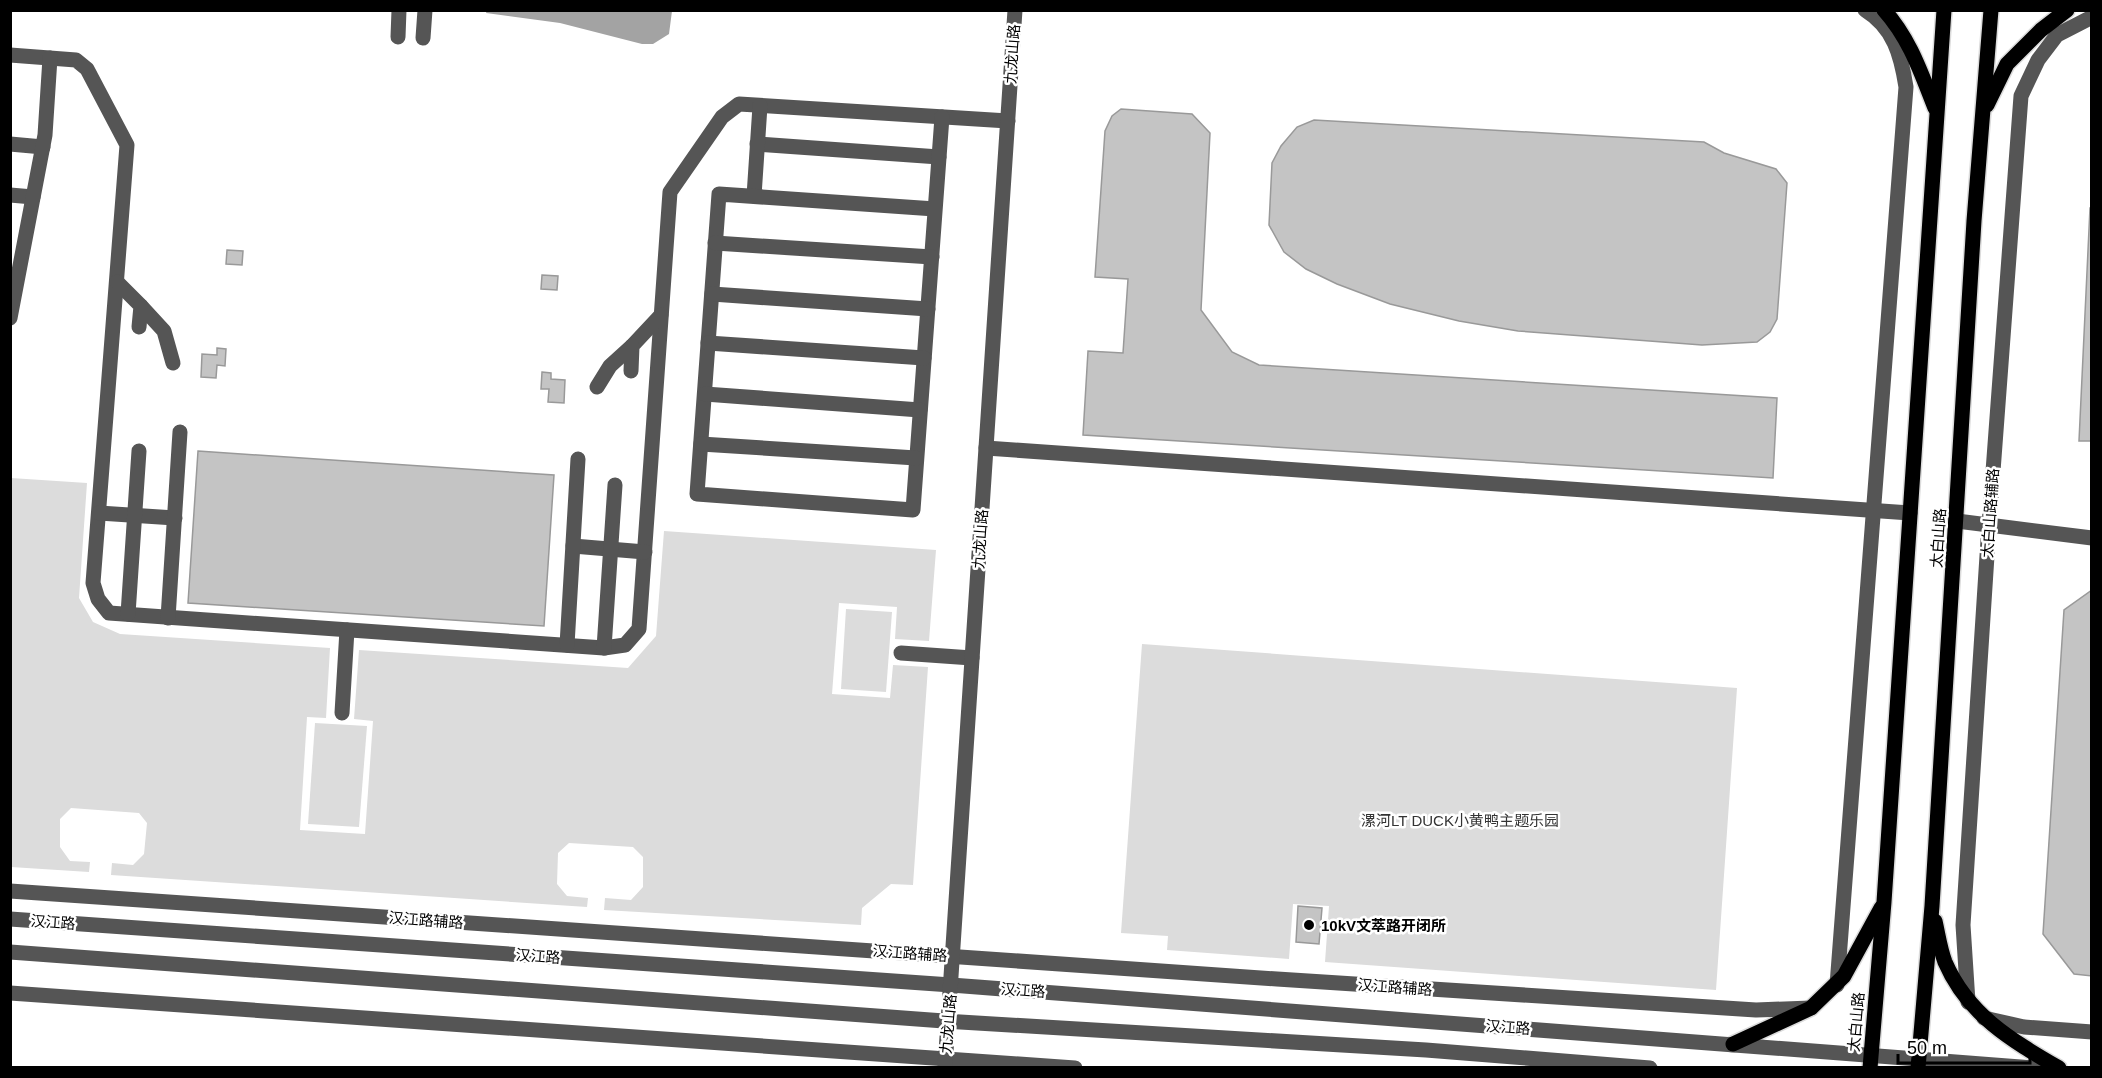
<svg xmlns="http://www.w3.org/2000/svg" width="2102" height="1078" viewBox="0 0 2102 1078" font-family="Arial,'Noto Sans SC',sans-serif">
	<rect width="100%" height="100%" fill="#fff"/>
	<g fill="#dcdcdc">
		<polygon points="11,478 87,483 79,598 93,622 120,634 330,648 326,718 307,717 300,830 365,834 373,721 354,719 359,650 628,668 656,636 664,531 936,550 929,641 895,639 897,607 839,603 832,694 890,698 893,665 928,667 913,885 891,884 862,908 861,925 604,910 605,898 631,900 643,887 643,857 633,847 569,843 558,853 557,884 567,896 588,898 587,907 111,875 112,863 133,865 144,854 147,823 139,813 71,808 60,819 60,847 70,861 90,862 89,872 11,867"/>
		<polygon points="846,609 892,612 886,692 841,689"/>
		<polygon points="1142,644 1737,688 1716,990 1325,962 1329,906 1293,904 1289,959 1167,950 1168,936 1121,933"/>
		<polygon points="315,723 367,726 359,827 308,824"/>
	</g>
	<polygon fill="#a3a3a3" points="487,10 672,10 672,11 669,34 653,44 642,44 560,23 486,13"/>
	<g fill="#c4c4c4" stroke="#999" stroke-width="1.5">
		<polygon points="1121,109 1192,114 1210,133 1201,310 1232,352 1259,365 1777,398 1773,478 1083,435 1088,351 1123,353 1128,279 1095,277 1105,131 1112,116"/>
		<polygon points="1314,120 1704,142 1724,153 1776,169 1787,183 1777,319 1770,332 1757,342 1702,345 1518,331 1459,321 1390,304 1337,284 1306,269 1284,252 1269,225 1272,163 1281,146 1297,127"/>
		<polygon points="2090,208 2092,208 2092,441 2079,441"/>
		<polygon points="227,250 243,251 242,265 226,264"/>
		<polygon points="542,275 558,276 557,290 541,289"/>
		<polygon points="217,348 226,349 225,366 217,365 216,378 201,377 202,354 217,355"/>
		<polygon points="542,372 551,373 551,379 565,380 564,403 548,402 549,389 541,389"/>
		<polygon points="198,451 554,475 544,626 188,603"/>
		<polygon points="2092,590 2092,976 2074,974 2043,934 2064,610"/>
		<polygon points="1298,906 1322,908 1319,944 1296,942"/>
	</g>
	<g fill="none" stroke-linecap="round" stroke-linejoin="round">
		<defs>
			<g id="major">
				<path d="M1884,10C1910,39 1921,73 1935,108"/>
				<polyline points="1987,105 2007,64 2041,30 2067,10"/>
				<path d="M1935,921C1938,934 1940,949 1945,962C1968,1015 2011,1040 2059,1068"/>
				<polyline points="1733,1044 1811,1008 1844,976 1881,908"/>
				<polyline points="1870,1068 1884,902 1944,10"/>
				<polyline points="1918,1068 1932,906 1974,221 1991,10"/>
			</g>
		</defs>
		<use href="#major" stroke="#dbdbdb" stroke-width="18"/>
		<g stroke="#555" stroke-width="15">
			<polyline points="398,37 399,10"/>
			<polyline points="423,38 425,10"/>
			<polyline points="10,55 76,60 87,69 127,145 93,583 98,599 109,613 604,648 625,645 639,629 670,192 722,117 739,104 1008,121"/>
			<polyline points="10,144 43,147"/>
			<polyline points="757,144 939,157"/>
			<polyline points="10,195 33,197"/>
			<polyline points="754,196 760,106"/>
			<path d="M935,209L719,194L697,494L913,510C922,379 933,248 942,117"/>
			<polyline points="715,243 932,257"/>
			<polyline points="117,282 141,306 139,327"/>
			<polyline points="712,294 928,309"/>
			<polyline points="141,306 164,331 173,363"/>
			<polyline points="10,318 45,135 50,58"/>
			<polyline points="708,343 924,358"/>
			<polyline points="631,371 632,346 661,315"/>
			<polyline points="597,387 610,366 632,346"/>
			<polyline points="705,394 920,410"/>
			<polyline points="701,444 916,458"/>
			<polyline points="986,448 1910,513"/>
			<polyline points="99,513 175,518"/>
			<polyline points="1957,521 2092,538"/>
			<polyline points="573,546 645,552"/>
			<polyline points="128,614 139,451"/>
			<polyline points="168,618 180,432"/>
			<polyline points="567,645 578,459"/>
			<polyline points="604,648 615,485"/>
			<polyline points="901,653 972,658"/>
			<polyline points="342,713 347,630"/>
			<polyline points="10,891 1277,979 1756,1010 1811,1008"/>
			<polyline points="10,919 951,985 2035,1068"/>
			<polyline points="10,952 944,1021 1426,1050 1650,1068"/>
			<path d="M1837,985L1906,87C1901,55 1894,28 1865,10"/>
			<polyline points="10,993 1075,1068"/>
			<polyline points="1968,1002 1963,925 1989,525 2021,96 2038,60 2057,35 2092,17"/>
			<polyline points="1984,1018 2024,1027 2092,1032"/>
			<polyline points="945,1067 1015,10"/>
		</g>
		<use href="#major" stroke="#000" stroke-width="15"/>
	</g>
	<circle fill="#000" stroke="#fff" stroke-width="2" cx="1309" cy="925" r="6"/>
	<g text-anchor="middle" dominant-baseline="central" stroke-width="5" stroke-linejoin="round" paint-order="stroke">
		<g font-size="15" fill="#000" stroke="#fff">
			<text transform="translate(1012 54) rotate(-86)">九龙山路</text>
			<text transform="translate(1990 513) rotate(-86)">太白山路辅路</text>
			<text transform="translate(1938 538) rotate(-86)">太白山路</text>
			<text transform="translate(980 539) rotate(-86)">九龙山路</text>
			<text transform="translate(426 920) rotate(4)">汉江路辅路</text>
			<text transform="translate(53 922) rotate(4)">汉江路</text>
			<text transform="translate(910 953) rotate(4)">汉江路辅路</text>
			<text transform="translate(538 956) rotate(4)">汉江路</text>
			<text transform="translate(1395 987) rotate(4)">汉江路辅路</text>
			<text transform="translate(1023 990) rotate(4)">汉江路</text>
			<text transform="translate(1856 1022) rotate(-85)">太白山路</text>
			<text transform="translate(948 1024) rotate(-85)">九龙山路</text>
			<text transform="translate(1508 1027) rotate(4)">汉江路</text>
		</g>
		<g font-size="15" fill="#333" stroke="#fff">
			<text x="1460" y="820">漯河LT DUCK小黄鸭主题乐园</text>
		</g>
		<g font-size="15" font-weight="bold" fill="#000" stroke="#fff" text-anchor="start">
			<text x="1321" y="925">10kV文萃路开闭所</text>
		</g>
	</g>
	<rect width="2102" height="1078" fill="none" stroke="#000000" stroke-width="24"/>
	<path d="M1898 1054v9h132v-9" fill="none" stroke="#000000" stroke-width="3"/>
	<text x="1907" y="1054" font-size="18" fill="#000000" stroke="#ffffff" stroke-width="4.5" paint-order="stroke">50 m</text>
</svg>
